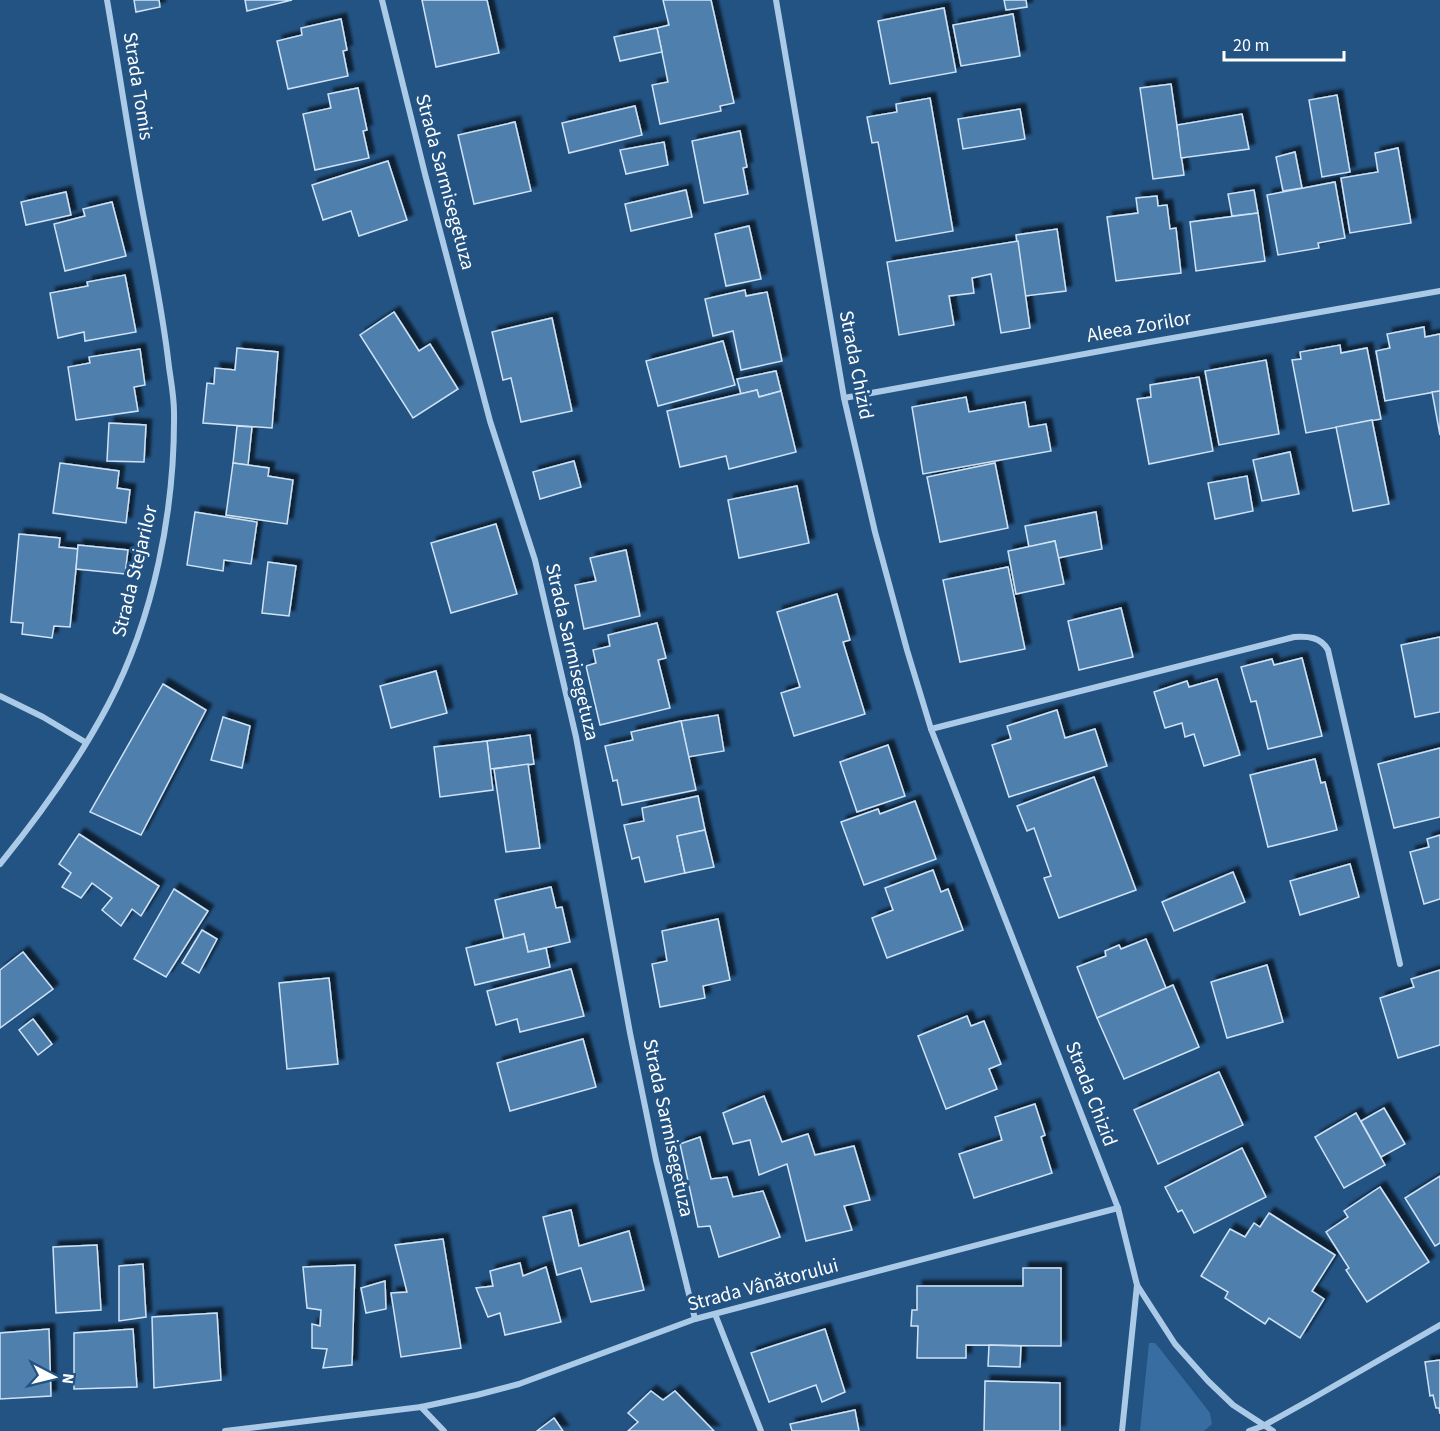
<svg xmlns="http://www.w3.org/2000/svg" width="1440" height="1431" viewBox="0 0 1440 1431" font-family="'Source Sans 3',sans-serif">
	<defs>
		<filter id="shadow"><feDropShadow dx="5.5" dy="-5.5" stdDeviation="1.5" flood-color="#0009"/></filter>
	</defs>
	<rect width="100%" height="100%" fill="#235383"/>
	<polygon fill="#376da0" points="1149,1343 1155,1343 1160,1349 1210,1413 1212,1424 1204,1431 1140,1431"/>
	<g fill="#507fad" stroke="#cfe3f6" stroke-width="1.5" filter="url(#shadow)">
		<polygon points="134,0 159,0 160,7 136,12"/>
		<polygon points="245,0 292,0 247,11"/>
		<polygon points="422,0 487,0 499,53 436,67"/>
		<polygon points="663,0 711,0 734,103 720,106 721,111 660,124 652,85 668,82 657,28 669,25"/>
		<polygon points="1004,0 1026,0 1027,7 1006,10"/>
		<polygon points="944,8 956,72 890,84 878,21"/>
		<polygon points="1013,14 1020,56 961,66 953,25"/>
		<polygon points="341,19 347,50 343,51 348,76 288,89 277,41 302,35 301,28"/>
		<polygon points="657,28 662,52 620,61 614,37"/>
		<polygon points="1171,84 1184,175 1153,179 1140,88"/>
		<polygon points="358,88 367,130 363,131 369,158 315,170 303,114 331,108 328,94"/>
		<polygon points="1337,95 1350,172 1322,177 1309,100"/>
		<polygon points="930,98 953,231 896,241 878,142 872,143 867,117 897,112 896,104"/>
		<polygon points="635,106 642,135 569,153 562,123"/>
		<polygon points="1020,109 1025,139 963,149 958,119"/>
		<polygon points="1242,114 1249,149 1181,158 1177,125"/>
		<polygon points="515,122 531,191 474,204 458,135"/>
		<polygon points="740,131 747,167 743,168 748,194 704,203 692,141"/>
		<polygon points="664,142 668,165 626,174 620,150"/>
		<polygon points="1398,148 1411,223 1350,233 1341,178 1378,172 1375,153"/>
		<polygon points="1295,152 1302,188 1283,191 1276,157"/>
		<polygon points="388,161 407,220 359,236 351,211 323,220 312,185"/>
		<polygon points="1335,182 1345,238 1318,243 1319,248 1278,255 1267,195"/>
		<polygon points="686,190 692,217 631,231 625,204"/>
		<polygon points="1254,190 1258,213 1232,216 1228,194"/>
		<polygon points="66,192 71,215 26,225 21,202"/>
		<polygon points="1157,196 1158,206 1167,205 1170,229 1176,228 1181,273 1116,281 1107,217 1138,213 1136,198"/>
		<polygon points="112,202 126,256 65,271 54,224 85,216 83,209"/>
		<polygon points="1258,213 1265,261 1196,271 1190,222"/>
		<polygon points="749,226 761,279 726,286 715,234"/>
		<polygon points="1057,229 1066,291 1025,296 1016,235"/>
		<polygon points="1018,241 1030,328 1001,333 991,274 972,278 974,293 949,296 954,325 899,335 887,262"/>
		<polygon points="125,275 136,332 85,341 84,332 58,338 50,293 88,286 87,282"/>
		<polygon points="745,290 746,296 767,292 782,361 741,370 733,331 713,336 705,299"/>
		<polygon points="394,312 419,351 430,344 458,389 413,418 360,335"/>
		<polygon points="552,318 572,411 521,422 511,378 503,380 492,332"/>
		<polygon points="1424,327 1425,337 1440,334 1440,391 1385,401 1376,351 1390,348 1387,334"/>
		<polygon points="723,341 735,385 658,406 646,361"/>
		<polygon points="1340,345 1341,353 1367,348 1381,419 1306,433 1292,360 1301,359 1300,352"/>
		<polygon points="237,348 278,352 272,428 203,423 207,383 214,384 215,368 235,370"/>
		<polygon points="140,349 145,385 134,387 138,411 76,420 68,367 90,363 89,357"/>
		<polygon points="1266,360 1279,434 1219,445 1205,371"/>
		<polygon points="776,371 781,391 759,397 757,390 741,394 737,379"/>
		<polygon points="1199,377 1213,451 1149,464 1137,399 1151,397 1150,385"/>
		<polygon points="757,390 759,397 781,391 796,452 729,469 726,456 680,467 667,411"/>
		<polygon points="1440,391 1440,435 1432,392"/>
		<polygon points="966,397 969,412 1025,402 1029,427 1046,424 1051,451 923,474 912,407"/>
		<polygon points="1372,420 1389,504 1353,511 1336,427"/>
		<polygon points="109,423 146,425 144,462 107,461"/>
		<polygon points="237,426 252,427 248,465 233,463"/>
		<polygon points="1290,452 1299,494 1262,501 1253,460"/>
		<polygon points="574,461 581,487 540,499 533,472"/>
		<polygon points="60,463 119,471 117,488 130,490 126,523 53,513"/>
		<polygon points="233,463 269,468 268,476 293,480 287,524 226,515"/>
		<polygon points="995,463 1008,528 940,542 927,477"/>
		<polygon points="1247,476 1253,511 1215,519 1208,483"/>
		<polygon points="797,486 809,543 739,558 728,500"/>
		<polygon points="195,512 257,522 251,564 224,560 223,571 187,565"/>
		<polygon points="1096,512 1102,549 1058,558 1055,541 1029,547 1025,526"/>
		<polygon points="496,524 517,594 451,613 431,543"/>
		<polygon points="19,534 60,538 59,547 78,549 70,627 54,626 52,638 22,634 23,623 11,622"/>
		<polygon points="1055,541 1064,584 1016,594 1008,551"/>
		<polygon points="78,545 128,550 125,574 76,569"/>
		<polygon points="626,550 640,616 584,629 575,585 596,581 590,558"/>
		<polygon points="268,562 296,566 289,616 262,613"/>
		<polygon points="1008,567 1025,649 960,662 943,580"/>
		<polygon points="837,594 850,640 843,642 865,714 794,736 781,693 800,687 777,612"/>
		<polygon points="1121,608 1133,657 1079,670 1068,621"/>
		<polygon points="657,623 666,658 658,660 670,708 600,725 586,666 596,663 593,650 610,646 608,635"/>
		<polygon points="1440,637 1440,712 1415,717 1401,645"/>
		<polygon points="1302,658 1322,736 1268,749 1256,701 1251,702 1241,667 1272,659 1274,665"/>
		<polygon points="436,671 447,713 391,728 380,686"/>
		<polygon points="1217,679 1240,755 1204,766 1194,734 1185,737 1182,723 1165,728 1154,692 1187,681 1189,687"/>
		<polygon points="163,684 206,710 141,835 90,812"/>
		<polygon points="1057,710 1065,738 1095,729 1107,766 1009,797 992,745 1011,739 1007,726"/>
		<polygon points="718,715 724,751 688,757 681,721"/>
		<polygon points="223,717 250,726 242,768 211,760"/>
		<polygon points="681,721 696,790 622,805 617,780 613,781 605,746 633,740 631,732"/>
		<polygon points="530,735 534,764 490,769 487,741"/>
		<polygon points="487,741 493,790 440,797 434,747"/>
		<polygon points="888,745 905,796 857,812 840,762"/>
		<polygon points="1440,748 1440,817 1394,828 1378,764"/>
		<polygon points="1315,759 1321,783 1325,782 1337,830 1268,847 1250,775"/>
		<polygon points="528,764 540,848 506,852 494,769"/>
		<polygon points="1094,777 1136,890 1059,918 1044,878 1051,876 1034,828 1027,831 1017,806"/>
		<polygon points="698,796 705,830 677,836 685,873 645,882 639,857 632,859 624,825 644,821 642,808"/>
		<polygon points="915,801 936,859 864,885 841,822 878,809 880,814"/>
		<polygon points="705,830 714,867 685,873 677,836"/>
		<polygon points="79,834 159,886 141,916 132,909 121,926 102,910 112,898 92,883 81,898 62,887 71,873 59,864"/>
		<polygon points="1440,835 1440,899 1424,904 1410,852 1429,847 1427,839"/>
		<polygon points="1350,864 1359,897 1300,915 1290,881"/>
		<polygon points="933,870 941,892 948,889 963,930 887,958 872,918 893,910 885,888"/>
		<polygon points="1233,872 1245,902 1174,931 1162,902"/>
		<polygon points="551,887 556,908 562,907 570,942 528,952 524,934 504,939 495,900"/>
		<polygon points="174,889 208,911 166,977 134,959"/>
		<polygon points="718,919 730,980 703,986 705,998 660,1007 652,964 667,961 662,931"/>
		<polygon points="202,930 217,939 199,973 182,963"/>
		<polygon points="524,934 528,952 546,948 550,967 475,985 466,948"/>
		<polygon points="1146,939 1166,988 1097,1018 1077,967 1106,956 1105,951 1119,945 1121,949"/>
		<polygon points="23,952 53,989 0,1028 0,970"/>
		<polygon points="1267,965 1283,1022 1227,1038 1211,982"/>
		<polygon points="571,969 584,1016 520,1032 517,1019 496,1025 487,991"/>
		<polygon points="1440,970 1440,1045 1398,1058 1380,998 1414,987 1411,979"/>
		<polygon points="329,978 338,1064 287,1069 279,983"/>
		<polygon points="1173,985 1199,1047 1124,1079 1097,1018"/>
		<polygon points="967,1016 971,1026 984,1021 1001,1064 989,1069 997,1089 946,1109 918,1036"/>
		<polygon points="33,1019 52,1044 38,1055 19,1030"/>
		<polygon points="583,1039 596,1087 510,1111 497,1063"/>
		<polygon points="1219,1072 1243,1125 1158,1164 1134,1110"/>
		<polygon points="764,1096 782,1142 808,1134 815,1155 854,1146 870,1200 844,1206 852,1230 806,1241 787,1164 759,1175 750,1140 733,1144 723,1113"/>
		<polygon points="1035,1104 1045,1135 1041,1137 1052,1173 974,1198 959,1154 1002,1140 995,1117"/>
		<polygon points="1384,1108 1405,1144 1381,1157 1361,1121"/>
		<polygon points="1356,1113 1385,1165 1344,1188 1315,1137"/>
		<polygon points="700,1137 711,1179 727,1177 733,1197 763,1191 780,1237 719,1257 710,1226 698,1227 680,1144"/>
		<polygon points="1242,1148 1266,1197 1194,1233 1182,1210 1178,1212 1165,1187"/>
		<polygon points="1440,1176 1440,1243 1435,1246 1405,1198"/>
		<polygon points="1380,1187 1429,1262 1367,1302 1346,1270 1349,1268 1326,1232 1348,1217 1344,1211"/>
		<polygon points="571,1210 579,1246 629,1231 644,1290 591,1302 581,1268 557,1275 543,1217"/>
		<polygon points="1269,1213 1335,1255 1312,1291 1324,1299 1300,1338 1269,1318 1265,1324 1225,1298 1228,1292 1201,1276 1230,1229 1245,1237 1254,1223 1260,1227"/>
		<polygon points="443,1239 461,1348 401,1357 391,1293 407,1292 395,1245"/>
		<polygon points="97,1245 101,1310 56,1313 53,1247"/>
		<polygon points="520,1263 523,1276 546,1267 561,1322 505,1335 500,1313 488,1317 476,1288 493,1286 490,1271"/>
		<polygon points="143,1264 146,1317 119,1321 119,1266"/>
		<polygon points="355,1265 352,1365 323,1368 327,1349 312,1348 312,1324 320,1326 321,1310 307,1308 303,1267"/>
		<polygon points="1023,1268 1061,1268 1061,1346 966,1345 966,1358 917,1358 918,1326 911,1326 912,1310 917,1310 917,1286 1023,1286"/>
		<polygon points="385,1281 386,1309 366,1313 361,1288"/>
		<polygon points="217,1313 221,1380 154,1388 152,1317"/>
		<polygon points="49,1329 51,1396 0,1399 0,1333"/>
		<polygon points="133,1329 137,1387 74,1389 74,1333"/>
		<polygon points="825,1329 845,1392 822,1402 816,1385 769,1402 751,1353"/>
		<polygon points="989,1345 1021,1346 1020,1367 988,1366"/>
		<polygon points="1440,1360 1440,1414 1439,1408 1436,1408 1433,1395 1430,1396 1425,1362"/>
		<polygon points="985,1381 1060,1383 1060,1431 984,1431"/>
		<polygon points="651,1391 663,1400 675,1391 714,1431 628,1431 638,1422 628,1413"/>
		<polygon points="855,1410 859,1431 792,1431 790,1424"/>
		<polygon points="554,1418 563,1431 537,1431"/>
	</g>
	<g fill="none" stroke-linecap="round" stroke-linejoin="round">
		<g stroke="#abcae8" stroke-width="6">
			<polyline points="382,0 425,174 490,421 535,560 576,737 630,1033 656,1160 695,1319"/>
			<polyline points="776,0 844,398 875,532 907,650 931,729 1118,1208 1137,1285 1175,1344 1208,1381 1233,1405 1273,1431"/>
			<polyline points="844,398 1150,342 1440,291"/>
			<polyline points="0,696 43,717 85,742"/>
			<path d="M931,729L1294,637C1308,636 1321,637 1328,650L1400,964"/>
			<path d="M0,864C39,816 79,760 108,705C154,618 175,510 174,412C174,397 171,381 169,367C163,313 152,261 142,208C129,139 119,69 107,0"/>
			<polyline points="715,1314 761,1431"/>
			<polyline points="421,1407 444,1431"/>
			<polyline points="225,1431 421,1407 477,1395 519,1384 695,1319 1118,1208"/>
			<polyline points="1122,1431 1137,1285"/>
			<polyline points="1249,1431 1263,1426 1308,1401 1440,1325"/>
		</g>
	</g>
	<g text-anchor="middle" dominant-baseline="central" stroke-width="6" stroke-linejoin="round" paint-order="stroke">
		<g font-size="20" fill="#fff" stroke="#235383">
			<text transform="translate(138 86) rotate(81)">Strada Tomis</text>
			<text transform="translate(445 182) rotate(75)">Strada Sarmisegetuza</text>
			<text transform="translate(1139 327) rotate(-10)">Aleea Zorilor</text>
			<text transform="translate(856 365) rotate(79)">Strada Chizid</text>
			<text transform="translate(135 571) rotate(-76)">Strada Stejarilor</text>
			<text transform="translate(572 652) rotate(77)">Strada Sarmisegetuza</text>
			<text transform="translate(1091 1094) rotate(69)">Strada Chizid</text>
			<text transform="translate(668 1128) rotate(78)">Strada Sarmisegetuza</text>
			<text transform="translate(763 1285) rotate(-15)">Strada Vânătorului</text>
		</g>
	</g>
	<g transform="translate(54 1377) rotate(97)" stroke="#235383" stroke-width="4.5" paint-order="stroke">
	<path d="M0-4.5L10 22L0 15L-10 22Z" fill="#ffffff"/>
	<text y="-9" font-size="16" font-weight="bold" text-anchor="middle" fill="#ffffff">N</text>
	</g>
	<path d="M1224 51v9h120v-9" fill="none" stroke="#ffffff" stroke-width="3"/>
	<text x="1233" y="51" font-size="18" fill="#ffffff" stroke="#235383" stroke-width="4.5" paint-order="stroke">20 m</text>
</svg>
